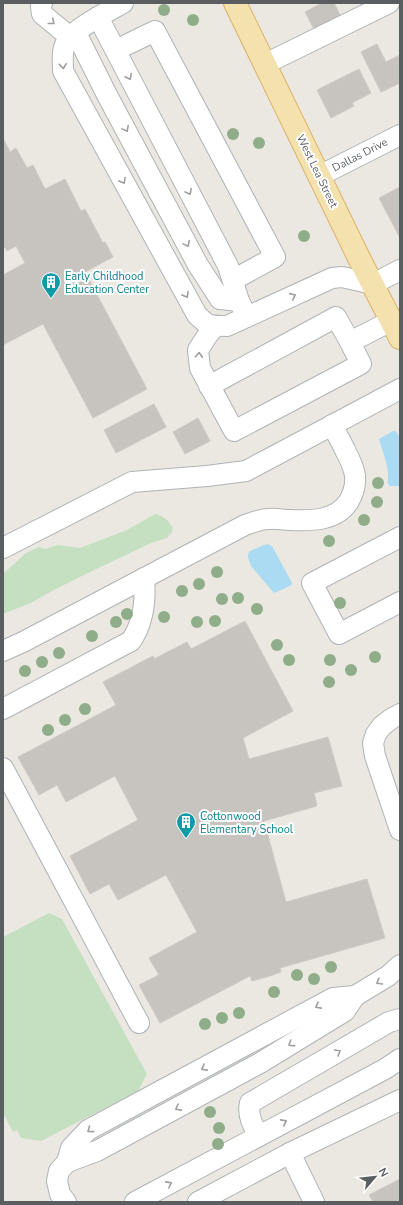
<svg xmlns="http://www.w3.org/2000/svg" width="403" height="1205" viewBox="0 0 403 1205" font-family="'Nunito Sans',sans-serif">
	<rect width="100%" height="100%" fill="#ebe8e2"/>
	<g fill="#c4e0c1">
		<path d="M155,514C164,516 168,520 173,528L172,532L167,538L151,543L86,574L52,591L31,603L3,614V574L26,553L39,547L45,549L58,545L80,548L127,530Z"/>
		<polygon points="49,913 62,919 147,1074 138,1091 41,1141 21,1138 17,1130 13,1132 3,1113 3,937"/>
	</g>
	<g fill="#aadbf3">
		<polygon points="393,431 396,431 400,439 400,486 390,486 388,484 388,473 386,462 379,439"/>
		<polygon points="267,544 272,546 291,581 292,584 290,586 274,593 251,566 248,558 248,554 250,551"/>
	</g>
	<g fill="#c7c3bf" stroke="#cfc9c1">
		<polygon points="322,3 334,3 340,15 314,29 305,12"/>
		<polygon points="377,44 386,62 400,55 400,83 381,92 361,52"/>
		<polygon points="359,69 371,93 352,103 354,106 331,118 317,90"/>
		<polygon points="3,138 10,152 16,148 27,168 33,165 45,189 65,179 81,211 85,209 103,243 105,242 113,257 85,272 147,389 93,418 43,324 3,345 3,275 25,263 16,246 7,251 5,247 3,248"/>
		<polygon points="400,187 400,238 379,198"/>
		<polygon points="154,404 166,427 116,453 104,430"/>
		<polygon points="198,418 210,441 185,454 173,432"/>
		<polygon points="245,621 293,711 243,738 249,759 328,737 342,786 314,793 317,806 264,821 286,902 367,879 385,938 280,968 281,972 270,976 252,981 250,976 160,1023 139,985 159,975 149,958 197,932 166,875 118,900 109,884 90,894 70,856 138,820 115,776 66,802 57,785 39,795 18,757 116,705 103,682 153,656 154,659 187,642 191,649"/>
		<polygon points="400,1179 400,1202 373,1202 369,1195"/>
	</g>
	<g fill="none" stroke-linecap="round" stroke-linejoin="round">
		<defs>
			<g id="minor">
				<polyline points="42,3 41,7 42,14 70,37"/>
				<path d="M123,3C109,11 75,28 67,41C61,50 63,61 63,71L197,315C208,326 211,326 227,326L332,278L342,277L373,284L400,270"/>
				<polyline points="98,17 228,266 239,301 247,317"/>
				<polyline points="76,33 107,95 198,265 220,299 239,301"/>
				<polyline points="116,50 155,31 275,257 233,280"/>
				<polyline points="265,64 389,3"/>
				<polyline points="319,176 400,135"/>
				<polyline points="215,326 207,336 198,350 200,368 234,431 361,364 350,342"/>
				<polyline points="209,386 336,317 350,342 391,321"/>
				<polyline points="400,537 312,583 339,634 400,602"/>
				<polyline points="3,548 132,482 207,476 246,471 400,389"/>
				<path d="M3,651L23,642L245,525C253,522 261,519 269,519C276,518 283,520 290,520C311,521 337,521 349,501C360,481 355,469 345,450C341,441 336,433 332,425"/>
				<path d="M3,709L131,641C143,623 146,600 144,578"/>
				<polyline points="400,714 391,719 382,726 376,734 373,743 375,756 400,830"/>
				<polyline points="3,768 139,1023"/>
				<path d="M259,1136C253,1126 247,1115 250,1103L389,1022L400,1019"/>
				<polyline points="290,1153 314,1202"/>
				<polyline points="67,1162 97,1151 260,1063 345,1011 355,996 388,976 400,965"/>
				<polyline points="66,1202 60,1194 57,1181 59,1171 67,1162 71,1148 88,1130 333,998 355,996"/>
				<polyline points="135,1202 385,1069 400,1059"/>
				<polyline points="198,1202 290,1153 400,1100"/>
			</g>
			<polyline id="major" points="235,3 359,258 400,338"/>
		</defs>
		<use href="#minor" stroke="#afb3b6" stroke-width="22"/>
		<use href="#major" stroke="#deb168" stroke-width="24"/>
		<use href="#minor" stroke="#fff" stroke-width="20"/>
		<use href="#major" stroke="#f4e2ae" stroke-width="22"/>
	</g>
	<g fill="#8ead88">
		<circle cx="164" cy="10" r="6"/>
		<circle cx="193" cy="20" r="6"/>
		<circle cx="233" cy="134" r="6"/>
		<circle cx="259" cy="143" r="6"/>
		<circle cx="304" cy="236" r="6"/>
		<circle cx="378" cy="483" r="6"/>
		<circle cx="377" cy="502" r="6"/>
		<circle cx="364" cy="520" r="6"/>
		<circle cx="329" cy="541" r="6"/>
		<circle cx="217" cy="572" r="6"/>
		<circle cx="199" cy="584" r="6"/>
		<circle cx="182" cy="591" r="6"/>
		<circle cx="238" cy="598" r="6"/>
		<circle cx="222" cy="599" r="6"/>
		<circle cx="340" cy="603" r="6"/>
		<circle cx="257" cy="609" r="6"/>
		<circle cx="127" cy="614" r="6"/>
		<circle cx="164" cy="617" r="6"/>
		<circle cx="215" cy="621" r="6"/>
		<circle cx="116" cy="622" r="6"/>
		<circle cx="197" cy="622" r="6"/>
		<circle cx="92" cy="636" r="6"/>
		<circle cx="277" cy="645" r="6"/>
		<circle cx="59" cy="653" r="6"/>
		<circle cx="375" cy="657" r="6"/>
		<circle cx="289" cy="660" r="6"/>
		<circle cx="330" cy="660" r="6"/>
		<circle cx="42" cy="662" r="6"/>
		<circle cx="351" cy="670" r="6"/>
		<circle cx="25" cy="671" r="6"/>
		<circle cx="329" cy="682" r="6"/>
		<circle cx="85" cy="709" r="6"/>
		<circle cx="65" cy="720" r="6"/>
		<circle cx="48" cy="730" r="6"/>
		<circle cx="331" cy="967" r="6"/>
		<circle cx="297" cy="975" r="6"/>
		<circle cx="314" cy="979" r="6"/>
		<circle cx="274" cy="992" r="6"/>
		<circle cx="239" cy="1013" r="6"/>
		<circle cx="222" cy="1018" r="6"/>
		<circle cx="205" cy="1024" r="6"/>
		<circle cx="210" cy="1112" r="6"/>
		<circle cx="219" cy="1128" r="6"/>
		<circle cx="218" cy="1144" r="6"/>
	</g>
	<defs><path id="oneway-chevron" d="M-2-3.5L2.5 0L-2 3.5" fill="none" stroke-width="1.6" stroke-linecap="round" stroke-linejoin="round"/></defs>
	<g stroke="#9c9ea0">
		<use href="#oneway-chevron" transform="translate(52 22) rotate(39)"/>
		<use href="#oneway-chevron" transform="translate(63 66) rotate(84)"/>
		<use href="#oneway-chevron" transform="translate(129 77) rotate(63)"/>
		<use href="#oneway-chevron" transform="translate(126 129) rotate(62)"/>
		<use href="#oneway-chevron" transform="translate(123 181) rotate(61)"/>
		<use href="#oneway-chevron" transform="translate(189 192) rotate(62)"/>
		<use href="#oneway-chevron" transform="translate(187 244) rotate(62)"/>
		<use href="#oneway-chevron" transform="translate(186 295) rotate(61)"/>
		<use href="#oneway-chevron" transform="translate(293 296) rotate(-24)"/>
		<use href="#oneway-chevron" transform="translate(199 355) rotate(-87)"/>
		<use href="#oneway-chevron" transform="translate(379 982) rotate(149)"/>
		<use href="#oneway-chevron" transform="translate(318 1006) rotate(152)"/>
		<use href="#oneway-chevron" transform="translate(291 1044) rotate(148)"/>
		<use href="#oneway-chevron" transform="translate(338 1052) rotate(-30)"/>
		<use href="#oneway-chevron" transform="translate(204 1068) rotate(152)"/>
		<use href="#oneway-chevron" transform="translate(178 1108) rotate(152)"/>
		<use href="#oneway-chevron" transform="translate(284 1122) rotate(-28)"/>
		<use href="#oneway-chevron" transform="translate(90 1130) rotate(144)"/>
		<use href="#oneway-chevron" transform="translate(169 1184) rotate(-28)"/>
	</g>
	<defs>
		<symbol id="building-pin" viewBox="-11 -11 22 30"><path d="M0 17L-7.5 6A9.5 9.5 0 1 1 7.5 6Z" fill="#0f9aa8" stroke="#fff"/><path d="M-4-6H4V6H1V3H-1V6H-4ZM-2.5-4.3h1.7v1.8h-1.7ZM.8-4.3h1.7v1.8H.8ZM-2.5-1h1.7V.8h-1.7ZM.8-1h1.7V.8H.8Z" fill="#fff"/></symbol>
	</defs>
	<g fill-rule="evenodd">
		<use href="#building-pin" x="40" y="271" width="22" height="30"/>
		<use href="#building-pin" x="175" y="811" width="22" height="30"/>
	</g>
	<g text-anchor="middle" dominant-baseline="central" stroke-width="4" stroke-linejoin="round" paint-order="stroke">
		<g font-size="11" fill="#5a5e61" stroke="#fff">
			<text transform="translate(360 155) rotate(-27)">Dallas Drive</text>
			<text transform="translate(317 171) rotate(64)">West Lea Street</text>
		</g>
		<g font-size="11" fill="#0d838f" stroke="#fff" text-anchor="start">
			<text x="65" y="276">Early Childhood<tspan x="65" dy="13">Education Center</tspan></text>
			<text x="200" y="816">Cottonwood<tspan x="200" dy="13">Elementary School</tspan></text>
		</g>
	</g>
	<rect width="403" height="1205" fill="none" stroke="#5a5e61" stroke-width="8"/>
	<g transform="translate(375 1177) rotate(62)" stroke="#ffffff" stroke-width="3" paint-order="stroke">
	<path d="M0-3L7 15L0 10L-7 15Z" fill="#5a5e61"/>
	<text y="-6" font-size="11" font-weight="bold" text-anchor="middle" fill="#5a5e61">N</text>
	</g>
</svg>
